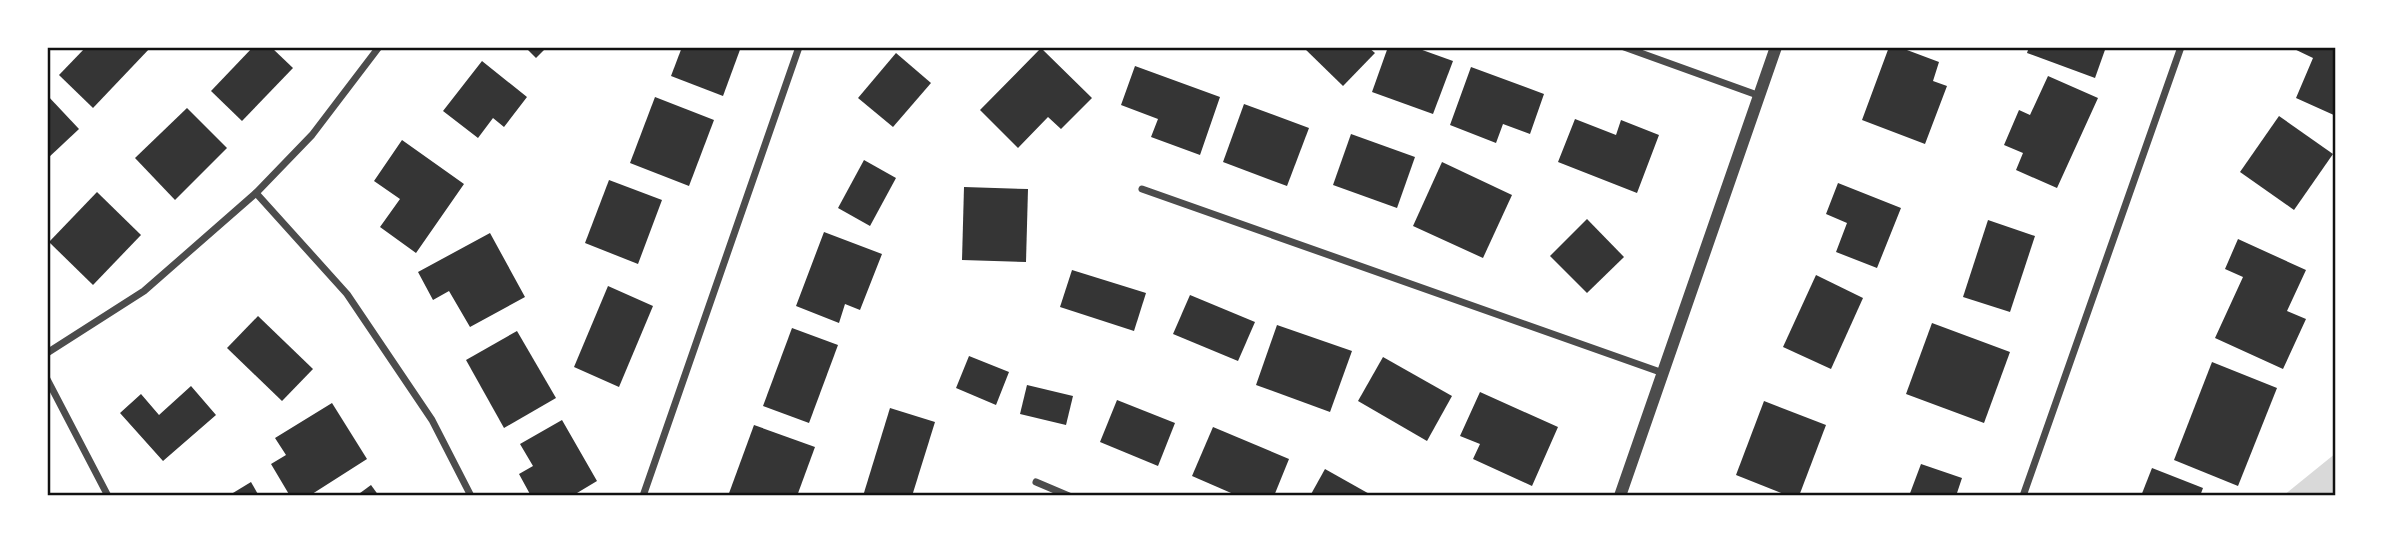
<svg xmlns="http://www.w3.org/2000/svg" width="2383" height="543" viewBox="0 0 2383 543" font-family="'Noto Serif',serif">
	<rect width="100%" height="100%" fill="#fff"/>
	<polygon fill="#d9d9d9" points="2336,453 2336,496 2283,496"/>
	<g fill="#353535">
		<polygon points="86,47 151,47 93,108 59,75"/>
		<polygon points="253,47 271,47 293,68 242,121 211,91"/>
		<polygon points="525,47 547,47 536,58"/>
		<polygon points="682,47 741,47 723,96 671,76"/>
		<polygon points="1303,47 1368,47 1375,53 1343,86"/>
		<polygon points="1388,47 1414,47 1453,61 1433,114 1372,92"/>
		<polygon points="1889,47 1899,47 1939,62 1933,81 1947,86 1925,144 1862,120"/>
		<polygon points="2029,47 2106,47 2095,78 2027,53"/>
		<polygon points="2290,47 2336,47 2336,116 2296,98 2313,58"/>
		<polygon points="1041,48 1092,98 1061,129 1048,117 1018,148 980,110"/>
		<polygon points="896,53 931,83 893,127 858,98"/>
		<polygon points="482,61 527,97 504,127 493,118 478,138 443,111"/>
		<polygon points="1135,66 1220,97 1200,155 1151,137 1158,119 1121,105"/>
		<polygon points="1471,67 1544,94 1530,134 1503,124 1496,143 1450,125"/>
		<polygon points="2048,76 2098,98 2057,188 2016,170 2023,153 2004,145 2019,110 2030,115"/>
		<polygon points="47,95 79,129 47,159"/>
		<polygon points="655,97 714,120 689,186 630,163"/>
		<polygon points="1244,104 1309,128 1287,186 1223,162"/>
		<polygon points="187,108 227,148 175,200 135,158"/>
		<polygon points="2279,116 2333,154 2294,210 2240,172"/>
		<polygon points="1575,119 1616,135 1621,120 1659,135 1637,193 1558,162"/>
		<polygon points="1351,134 1415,157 1397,208 1333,185"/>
		<polygon points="402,140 464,184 416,253 380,227 400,199 374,181"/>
		<polygon points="864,160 896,178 870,226 838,208"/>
		<polygon points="1442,162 1512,195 1483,258 1413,226"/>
		<polygon points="609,180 662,200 638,264 585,243"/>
		<polygon points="1838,183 1901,208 1877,268 1836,252 1847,223 1826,214"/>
		<polygon points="964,187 1028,189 1026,262 962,260"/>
		<polygon points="97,192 141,235 93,285 49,242"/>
		<polygon points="1587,219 1624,257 1587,293 1550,256"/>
		<polygon points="1988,220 2035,236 2010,312 1963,297"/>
		<polygon points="824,232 882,254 860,310 845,304 839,323 796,306"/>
		<polygon points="490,233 525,297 470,327 449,291 433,300 418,272"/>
		<polygon points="2238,239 2306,270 2287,311 2306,319 2283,369 2215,338 2243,277 2225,269"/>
		<polygon points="1072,270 1146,293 1134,331 1060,307"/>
		<polygon points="1816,275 1863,298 1831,369 1783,347"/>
		<polygon points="608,286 653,306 619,387 574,367"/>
		<polygon points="1190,295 1255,322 1238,361 1173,334"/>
		<polygon points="258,316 313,369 282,401 227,348"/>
		<polygon points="1932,323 2010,352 1984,423 1906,394"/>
		<polygon points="1277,325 1352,351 1330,412 1256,385"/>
		<polygon points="792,328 838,345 809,423 763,406"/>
		<polygon points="517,331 556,398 504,428 466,360"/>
		<polygon points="969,356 1009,372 996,405 956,388"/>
		<polygon points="1383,357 1452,396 1427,441 1358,401"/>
		<polygon points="2212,362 2277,388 2238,486 2174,460"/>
		<polygon points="1027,385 1073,396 1066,425 1020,414"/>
		<polygon points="191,386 216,415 163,461 120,413 141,394 159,415"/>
		<polygon points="1480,392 1558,427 1532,486 1473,459 1480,444 1460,436"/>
		<polygon points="1117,400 1175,423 1158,466 1100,442"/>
		<polygon points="1764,401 1826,425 1799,496 1789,496 1736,475"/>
		<polygon points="332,403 367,459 309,496 290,496 271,464 286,455 275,438"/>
		<polygon points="890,408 935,422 912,496 863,496"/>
		<polygon points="562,420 597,481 572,496 531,496 519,474 533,466 520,444"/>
		<polygon points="754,425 815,447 797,496 728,496"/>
		<polygon points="1213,427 1289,459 1274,496 1238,496 1192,476"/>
		<polygon points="1921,464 1962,478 1956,496 1909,496"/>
		<polygon points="2152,468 2203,488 2200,496 2141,496"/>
		<polygon points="1325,469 1373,496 1310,496"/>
		<polygon points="251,482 259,496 228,496"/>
		<polygon points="371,485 379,496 356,496"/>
	</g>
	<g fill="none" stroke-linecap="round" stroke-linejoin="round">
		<g stroke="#4c4c4c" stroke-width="7">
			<polyline points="1624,47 1760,96"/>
			<polyline points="1142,189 1663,373"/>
			<polyline points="256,193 347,294 432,420 471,496"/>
			<polyline points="47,353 144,291 256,193 312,135 379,47"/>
			<polyline points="47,379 108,496"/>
			<polyline points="1036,482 1069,496"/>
			<polyline points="643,496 799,47"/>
			<polyline points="2023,496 2181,47"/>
		</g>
		<polyline stroke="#4c4c4c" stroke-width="12" points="1620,496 1776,47"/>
	</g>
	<rect width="2383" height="543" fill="none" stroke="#ffffff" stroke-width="98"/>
	<rect x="49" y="49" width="2285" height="445" fill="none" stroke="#111" stroke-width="2.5"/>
</svg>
